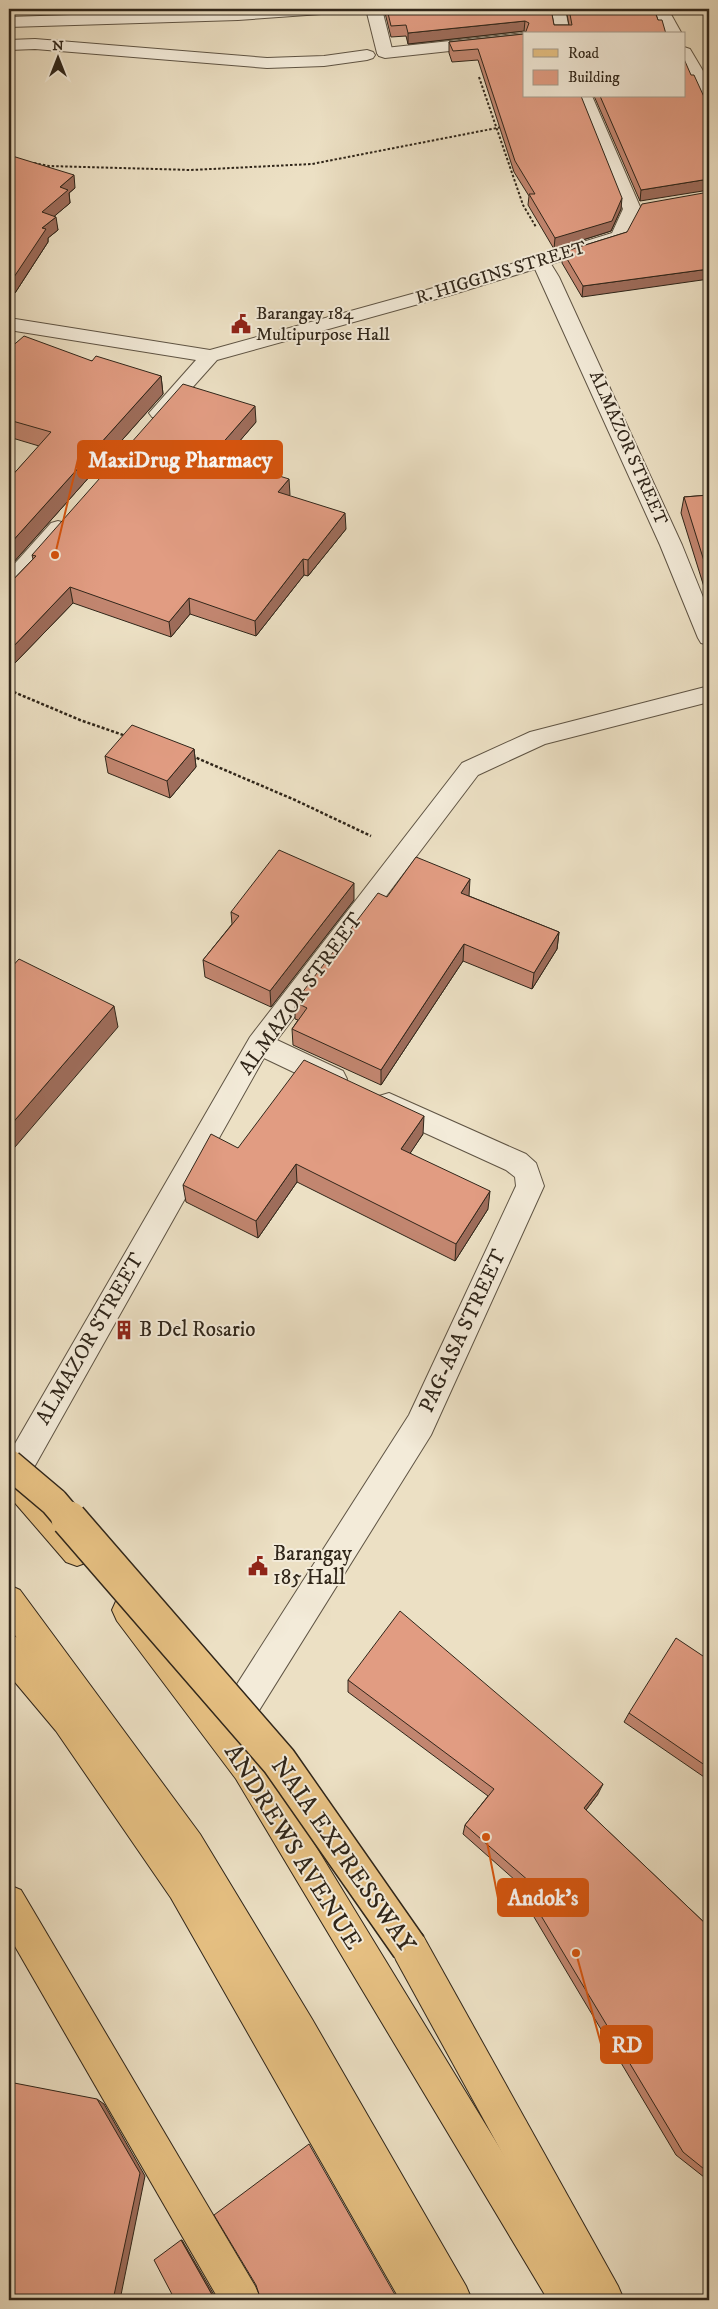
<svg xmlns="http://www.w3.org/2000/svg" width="718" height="2309" viewBox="0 0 718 2309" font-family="'IM FELL DW Pica',serif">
	<rect width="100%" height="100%" fill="#ece0c4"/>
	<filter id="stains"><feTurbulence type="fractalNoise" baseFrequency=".004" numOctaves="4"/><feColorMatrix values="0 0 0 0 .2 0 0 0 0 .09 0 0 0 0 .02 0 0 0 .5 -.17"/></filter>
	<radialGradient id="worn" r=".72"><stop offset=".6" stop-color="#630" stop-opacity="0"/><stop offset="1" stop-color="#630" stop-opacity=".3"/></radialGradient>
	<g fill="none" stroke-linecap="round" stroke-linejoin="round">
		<defs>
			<g id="pedestrian">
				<polygon points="259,9 329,9 327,12 321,14 238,20 9,27 9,17"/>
				<polygon points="366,9 382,9 393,53 391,56 379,56 377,53"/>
				<polygon points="652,9 668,9 682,34 666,34"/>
				<polygon points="684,47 690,49 709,81 709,100 703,99 684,66"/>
			</g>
			<g id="minor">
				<polygon points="549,9 565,9 570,34 554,34"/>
				<polygon points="524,33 526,34 524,34 524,43 385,58 379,56 377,53 379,50 385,48"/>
				<polygon points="35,39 267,58 324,56 367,50 373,52 375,55 373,58 367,60 324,66 267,68 35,49 9,50 9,40"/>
				<polygon points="576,96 592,96 641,209 625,241 551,264 559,277 682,545 709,612 709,645 701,643 698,638 660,545 535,269 451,295 217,360 166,417 159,419 152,417 149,413 196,360 9,330 9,318 210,350 437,287 612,233 623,209"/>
				<polygon points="58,521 65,523 69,528 65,533 17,588 9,590 9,570 51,523"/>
				<polygon points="709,686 709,702 545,744 478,775 277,1040 343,1071 347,1079 343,1087 334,1090 325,1087 264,1058 23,1487 12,1491 9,1490 9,1454 250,1037 462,763 530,732"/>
				<polygon points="389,1093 526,1154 536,1163 544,1186 431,1435 240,1741 228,1746 216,1741 211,1729 216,1717 409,1415 516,1186 515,1177 506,1170 379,1112 376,1104 379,1096"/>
			</g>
			<g id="primary">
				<polygon points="16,1466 27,1471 88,1540 93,1551 88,1562 77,1566 66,1562 9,1496 9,1469"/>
				<polygon points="128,1594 139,1599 260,1755 584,2286 590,2300 548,2300 236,1779 117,1621 112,1610 117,1599"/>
				<polygon points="9,1634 21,1639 80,1707 195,1874 436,2286 442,2300 400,2300 171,1898 56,1731 9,1675"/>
			</g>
			<g id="motorway">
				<polygon points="9,1585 20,1590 200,1834 312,2019 466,2286 472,2300 430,2300 286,2045 176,1858 9,1627"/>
				<polygon points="9,1885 21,1890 255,2286 261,2300 219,2300 9,1936"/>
				<polygon points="409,1929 422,1934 618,2286 624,2300 583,2300 396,1960 391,1947 396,1934"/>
			</g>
		</defs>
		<use href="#pedestrian" stroke="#5f5444" stroke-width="2"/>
		<use href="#minor" stroke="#5f5444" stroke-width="2"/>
		<use href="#primary" stroke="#30261a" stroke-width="2"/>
		<use href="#motorway" stroke="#30261a" stroke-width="2"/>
		<g stroke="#30261a" stroke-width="2" stroke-dasharray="2.5 2" stroke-linecap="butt">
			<polyline points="479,77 523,205 536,227"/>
			<polyline points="34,163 49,166 191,170 312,164 502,127"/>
			<polyline points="702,277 709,286"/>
		</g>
		<g stroke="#30261a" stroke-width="2.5" stroke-dasharray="3 2" stroke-linecap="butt">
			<polyline points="9,690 80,720 126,736"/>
			<polyline points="192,756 295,800 371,836"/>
		</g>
		<use href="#pedestrian" fill="#f3ebd9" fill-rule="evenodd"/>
		<use href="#minor" fill="#f3ebd9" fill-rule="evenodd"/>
		<use href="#primary" fill="#e6c082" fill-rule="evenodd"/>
		<use href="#motorway" fill="#e6c082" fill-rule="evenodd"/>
		<defs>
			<polyline id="motorway-bridge-far1" points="9,1464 54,1502 70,1521"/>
			<polyline id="motorway-bridge" points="69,1519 279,1761 409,1947"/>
		</defs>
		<use href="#motorway-bridge-far1" stroke="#30261a" stroke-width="31" stroke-linecap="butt"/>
		<use href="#motorway-bridge" stroke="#30261a" stroke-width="38" stroke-linecap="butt"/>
		<use href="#motorway-bridge-far1" stroke="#e6c082" stroke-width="28"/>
		<use href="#motorway-bridge" stroke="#e6c082" stroke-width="35"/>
	</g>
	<g fill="#c28670" stroke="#30261a">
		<polygon points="384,9 551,9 554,25 569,25 566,9 654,9 658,20 526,32 524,31 408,44 406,36 391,37"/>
		<polygon points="524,34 621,209 611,231 554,249 528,205 529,196 514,172 478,60 452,62 449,53 449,42"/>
		<polygon points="594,96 684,96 640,201"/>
		<polygon points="9,155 75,188 69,193 70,203 54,216 58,230 48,238 48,242 15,293 9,292"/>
		<polygon points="627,232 582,297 562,263 563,252"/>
		<polygon points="9,349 92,361 161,376 163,394 12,564 9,563 9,479 39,446 9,437"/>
		<polygon points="256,422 224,459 290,495 289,496 346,529 308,576 304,575 256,636 190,614 171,637 73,603 13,665 9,663 9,584 33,559 32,555"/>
		<polygon points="709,495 709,603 681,513 684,497"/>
		<polygon points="194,749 196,767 170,798 108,773 105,756"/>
		<polygon points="469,896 559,932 557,949 532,989 463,961 381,1085 293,1045 292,1029 298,1020 295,1019 295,1002 387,897"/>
		<polygon points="354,900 271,1007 205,977 203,960 232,924 231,912"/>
		<polygon points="423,1134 410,1153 488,1209 455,1261 297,1182 258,1238 186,1202 183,1185 238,1148"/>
		<polygon points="709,1660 709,1775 707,1779 624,1722 629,1713"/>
		<polygon points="348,1680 598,1794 586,1810 709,1927 709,2181 676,2155 528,1907 533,1896 463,1834 465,1825 488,1796 348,1692"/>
	</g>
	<g fill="#9e6d5b" stroke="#30261a">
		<polygon points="525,21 524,31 408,44 408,33"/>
		<polygon points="74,175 75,188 69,193 70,203 44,225 42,212 60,187"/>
		<polygon points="709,179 709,190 640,201 641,190"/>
		<polygon points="622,198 621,209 611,231 554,249 555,238"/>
		<polygon points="56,217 58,230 48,238 48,242 15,293 12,280 42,228"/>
		<polygon points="709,269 709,279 582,297 583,286"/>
		<polygon points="161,376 163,394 12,564 9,545"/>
		<polygon points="255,406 256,422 214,471 212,455"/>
		<polygon points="289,479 290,495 279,508 278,492"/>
		<polygon points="345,513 346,529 308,576 308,560"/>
		<polygon points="303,559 304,575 256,636 255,621"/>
		<polygon points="70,587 73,603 13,665 10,650"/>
		<polygon points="189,598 190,614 171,637 169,622"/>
		<polygon points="194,749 196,767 170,798 167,781"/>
		<polygon points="470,879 469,896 459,910 461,893"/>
		<polygon points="354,883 354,900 271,1007 270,991"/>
		<polygon points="559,932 557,949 532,989 534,973"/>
		<polygon points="464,944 463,961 381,1085 381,1070"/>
		<polygon points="114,1006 118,1027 9,1154 9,1127"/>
		<polygon points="424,1116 423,1134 401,1167 401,1149"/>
		<polygon points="296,1164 297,1182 258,1238 256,1221"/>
		<polygon points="490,1191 488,1209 455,1261 456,1244"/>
		<polygon points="603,1784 598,1794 580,1818 584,1808"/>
		<polygon points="97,2099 104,2104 145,2176 120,2300 113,2300"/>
		<polygon points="181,2240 182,2240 217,2300 215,2300"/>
	</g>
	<g fill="#e19c82" stroke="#30261a">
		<polygon points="387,9 551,9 554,25 572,25 569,9 654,9 658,20 662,20 666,34 525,34 529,23 525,21 408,33 406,25 391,26"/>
		<polygon points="524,34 524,96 581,96 622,198 612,221 555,238 529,194 535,194 515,161 478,49 453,51 449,42"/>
		<polygon points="684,59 691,75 694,75 705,99 709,98 709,179 641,190 600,96 684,96"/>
		<polygon points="9,155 74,175 60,187 68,190 42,212 56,217 42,228 46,229 12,280 9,279"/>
		<polygon points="709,192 709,269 583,286 563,252 627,232 642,204"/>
		<polygon points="24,336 92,361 96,356 161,376 9,545 9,479 51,432 9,420 9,349"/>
		<polygon points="183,384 255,406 212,455 289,479 278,492 345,513 308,560 303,559 255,621 189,598 169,622 70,587 10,650 9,649 9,584 36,556 32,555"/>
		<polygon points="709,495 709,577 684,497"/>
		<polygon points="132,725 194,749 167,781 105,756"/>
		<polygon points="279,850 354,883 270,991 203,960 239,916 231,912"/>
		<polygon points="416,857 470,879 461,893 559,932 534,973 464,944 381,1070 292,1029 307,1008 295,1002 378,893 387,897"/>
		<polygon points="19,959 114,1006 9,1127 9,970"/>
		<polygon points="304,1060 424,1116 401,1149 490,1191 456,1244 296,1164 256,1221 183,1185 211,1134 238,1148"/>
		<polygon points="400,1611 603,1784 584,1808 709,1927 709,2173 683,2152 531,1899 538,1889 465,1825 494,1789 348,1680"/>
		<polygon points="676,1638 709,1660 709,1768 629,1713"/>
		<polygon points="9,2082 97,2099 140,2173 113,2300 9,2300"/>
		<polygon points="309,2144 398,2300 261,2300 256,2285 214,2215"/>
		<polygon points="181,2240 215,2300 175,2300 154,2260"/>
	</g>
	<defs>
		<symbol id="civic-bare" viewBox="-9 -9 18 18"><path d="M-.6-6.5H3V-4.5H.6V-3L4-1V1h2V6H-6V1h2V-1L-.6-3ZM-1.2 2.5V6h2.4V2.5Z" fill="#8f2418" stroke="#f3ebd9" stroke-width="2.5" paint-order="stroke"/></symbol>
		<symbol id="building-bare" viewBox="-9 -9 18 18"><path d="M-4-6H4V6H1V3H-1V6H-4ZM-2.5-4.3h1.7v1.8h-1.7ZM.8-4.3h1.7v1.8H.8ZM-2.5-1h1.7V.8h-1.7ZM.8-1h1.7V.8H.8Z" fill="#8f2418" stroke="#f3ebd9" stroke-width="2.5" paint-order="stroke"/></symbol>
	</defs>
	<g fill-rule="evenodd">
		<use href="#civic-bare" x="227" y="310" width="28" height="28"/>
		<use href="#building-bare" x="110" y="1316" width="28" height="28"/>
		<use href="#civic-bare" x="244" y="1552" width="28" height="28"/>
	</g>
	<g text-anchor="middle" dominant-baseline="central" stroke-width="4" stroke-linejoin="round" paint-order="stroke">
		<g font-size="18" fill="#30261a" stroke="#f3ebd9">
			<text transform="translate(501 273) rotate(-17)">R. HIGGINS STREET</text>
			<text transform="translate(628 448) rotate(66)">ALMAZOR STREET</text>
		</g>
		<g font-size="18" fill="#30261a" stroke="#f3ebd9" text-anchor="start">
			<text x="256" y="314">Barangay 184<tspan x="256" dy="21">Multipurpose Hall</tspan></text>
		</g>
		<g font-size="21" fill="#30261a" stroke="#f3ebd9">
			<text transform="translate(301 994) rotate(-54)">ALMAZOR STREET</text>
			<text transform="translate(463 1331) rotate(-65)">PAG-ASA STREET</text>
			<text transform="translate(90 1339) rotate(-60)">ALMAZOR STREET</text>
		</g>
		<g font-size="21" fill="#30261a" stroke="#f3ebd9" text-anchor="start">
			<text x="139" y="1330">B Del Rosario</text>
			<text x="273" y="1554">Barangay<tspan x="273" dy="24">185 Hall</tspan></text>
		</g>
		<g font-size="25" fill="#30261a" stroke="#f3ebd9">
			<text transform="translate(293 1847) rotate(58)">ANDREWS AVENUE</text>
			<text transform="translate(343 1855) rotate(55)">NAIA EXPRESSWAY</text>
		</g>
	</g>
	<path fill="none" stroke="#d6540d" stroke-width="2" d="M55 555L78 459M486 1837L498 1898M576 1953L601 2044"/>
	<g fill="#d6540d" stroke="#f3ebd9" stroke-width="2">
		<circle cx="55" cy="555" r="5"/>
		<circle cx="486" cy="1837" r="5"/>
		<circle cx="576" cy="1953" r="5"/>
	</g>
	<g fill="#d6540d" stroke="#d6540d" stroke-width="2">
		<rect x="78" y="441" width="204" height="37" rx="5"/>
		<rect x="498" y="1879" width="90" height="37" rx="5"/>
		<rect x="601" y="2026" width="51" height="37" rx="5"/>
	</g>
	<g font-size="22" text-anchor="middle" font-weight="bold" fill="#fff">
		<text x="180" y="467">MaxiDrug Pharmacy</text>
		<text x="543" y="1905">Andok's</text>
		<text x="627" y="2052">RD</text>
	</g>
	<rect width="718" height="2309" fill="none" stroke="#ece0c4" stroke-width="30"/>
	<rect x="10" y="10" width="698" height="2289" fill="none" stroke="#30261a" stroke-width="2.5"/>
	<rect x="15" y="15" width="688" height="2279" fill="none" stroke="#30261a"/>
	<rect x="523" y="32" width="162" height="65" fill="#f3ebd9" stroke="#a59c8d"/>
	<rect x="533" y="49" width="25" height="8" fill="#e6c082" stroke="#a59c8d"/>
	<text x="568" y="58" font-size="15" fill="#30261a">Road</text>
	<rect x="533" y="70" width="25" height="15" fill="#e19c82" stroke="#a59c8d"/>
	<text x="568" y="82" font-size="15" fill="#30261a">Building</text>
	<g transform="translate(58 58)" stroke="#f3ebd9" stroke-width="4" paint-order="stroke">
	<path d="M0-4L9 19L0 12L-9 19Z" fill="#30261a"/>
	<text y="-8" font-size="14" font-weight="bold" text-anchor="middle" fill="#30261a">N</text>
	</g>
	<rect width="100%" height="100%" filter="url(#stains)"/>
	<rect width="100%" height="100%" fill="url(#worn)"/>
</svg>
